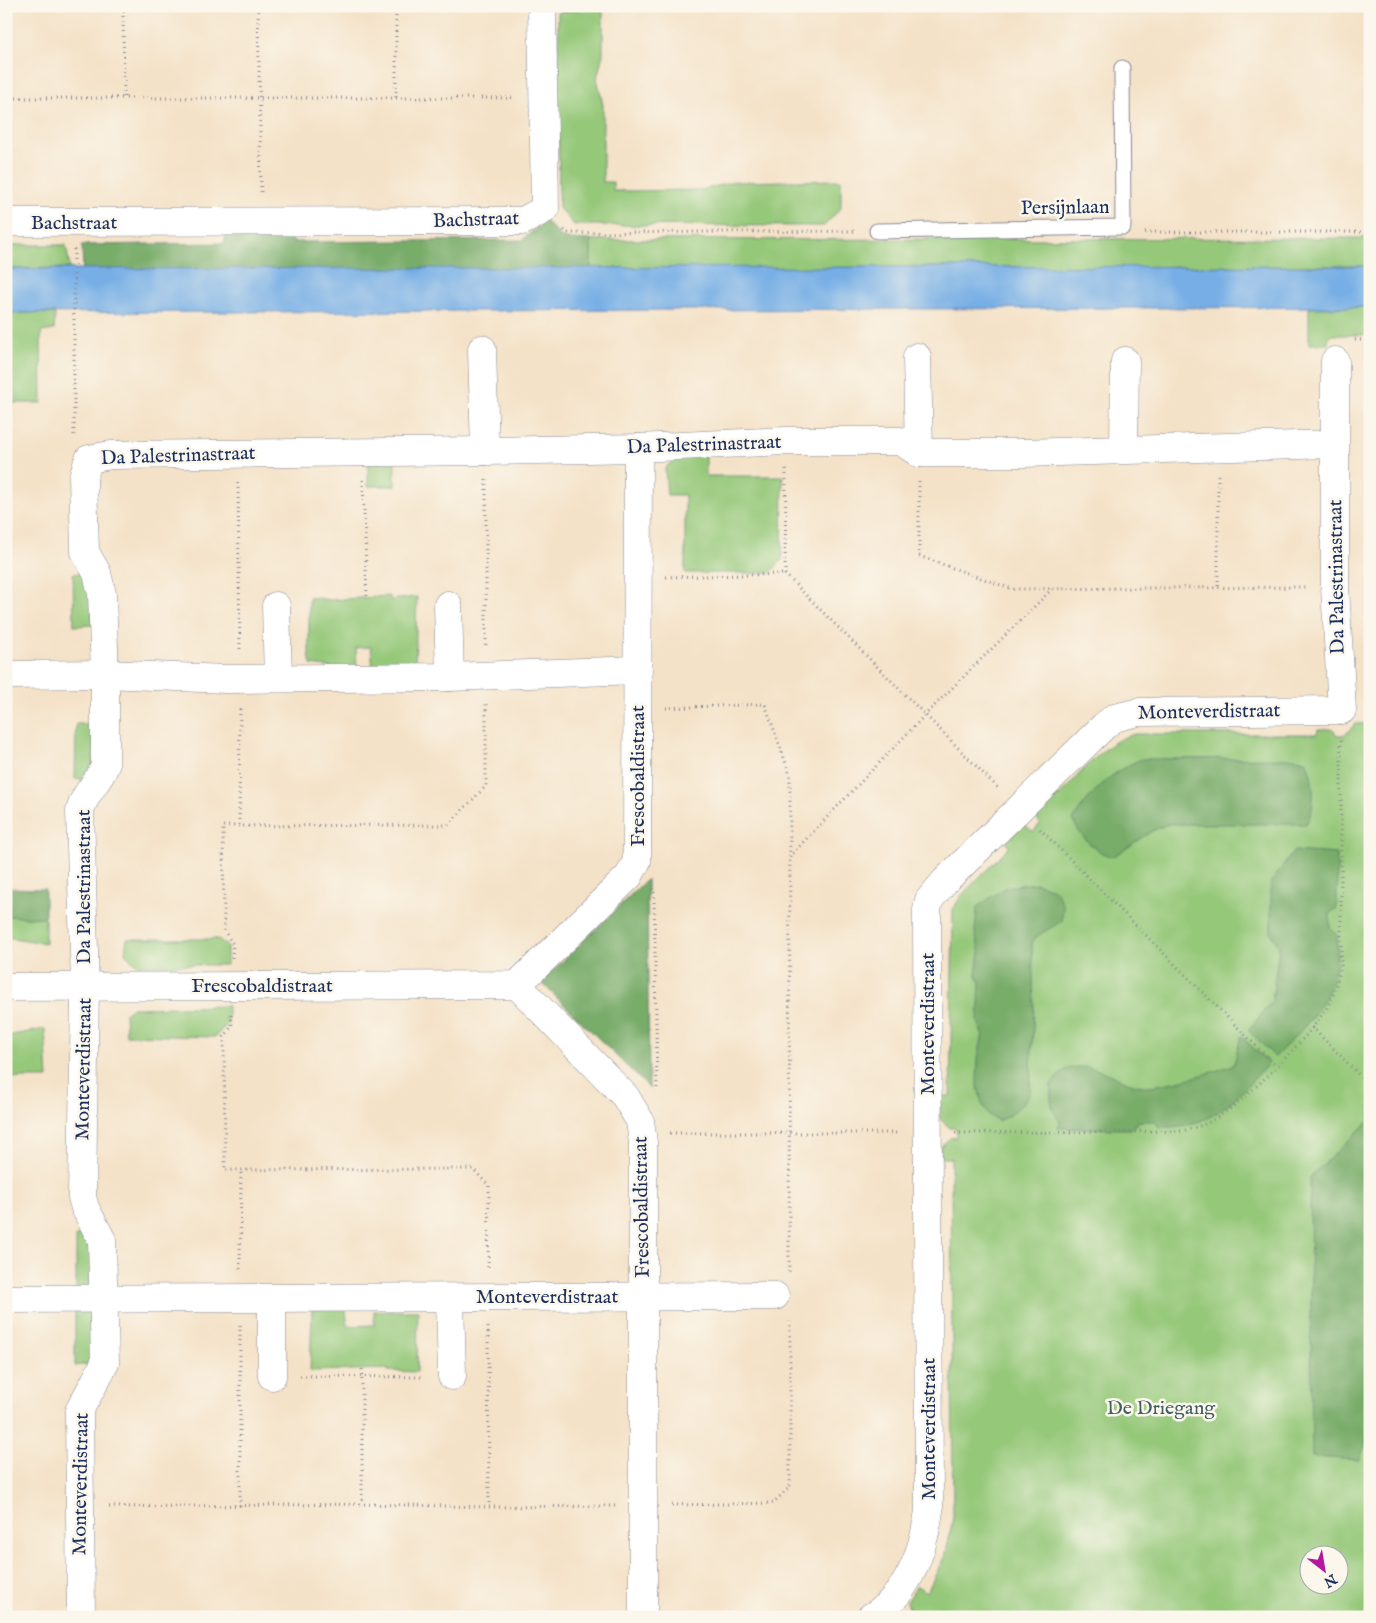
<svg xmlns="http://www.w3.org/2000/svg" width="1376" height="1623" viewBox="0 0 1376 1623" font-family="'IM FELL English',serif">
	<rect width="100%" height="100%" fill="#fbf7ec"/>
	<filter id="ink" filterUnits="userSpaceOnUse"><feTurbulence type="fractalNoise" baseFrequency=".02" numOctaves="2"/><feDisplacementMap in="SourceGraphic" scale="10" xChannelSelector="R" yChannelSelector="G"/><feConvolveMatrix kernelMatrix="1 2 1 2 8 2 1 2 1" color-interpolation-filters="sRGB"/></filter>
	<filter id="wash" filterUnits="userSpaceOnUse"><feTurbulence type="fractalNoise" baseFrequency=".0096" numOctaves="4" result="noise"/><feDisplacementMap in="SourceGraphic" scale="20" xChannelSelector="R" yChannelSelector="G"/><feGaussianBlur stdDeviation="1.12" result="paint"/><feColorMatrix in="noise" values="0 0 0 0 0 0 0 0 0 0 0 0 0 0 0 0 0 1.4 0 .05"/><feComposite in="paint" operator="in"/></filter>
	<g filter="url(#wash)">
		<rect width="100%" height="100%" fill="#f4e2c8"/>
		<g fill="#95c879" stroke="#587c6c" fill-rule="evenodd">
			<polygon points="579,6 603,6 603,54 597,78 603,105 603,182 613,182 613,191 701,190 733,182 841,180 841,208 824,226 574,225 559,208 558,12 579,10"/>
			<polygon points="1370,238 1370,266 591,268 591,240"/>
			<polygon points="6,245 66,245 70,268 6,269"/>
			<polygon points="1370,307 1370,335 1329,335 1328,344 1309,344 1309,308"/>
			<polygon points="6,313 55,313 54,330 41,332 42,403 6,403"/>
			<polygon points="706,454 706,476 783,476 782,560 770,573 685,573 685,495 667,495 665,468 677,457"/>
			<rect x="368" y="463" width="27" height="23"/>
			<polygon points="82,573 88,576 93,625 74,626 73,574"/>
			<polygon points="390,596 390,600 417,597 415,671 373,670 371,647 356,648 357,671 311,665 309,654 309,597 331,600"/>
			<path d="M1370,723V1617H919L909,1608L907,1602L917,1586L927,1592L946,1553L953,1517L951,1158H940V1147L950,1138L956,1137V1128H950L940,1119L941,1096H950L953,909L961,896L1009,847L1006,842L1023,824L1033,832L1040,824L1034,814L1054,794L1058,797C1079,776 1106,739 1135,734H1317L1318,729H1333L1337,735H1345L1355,724ZM1308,1556H1338V1586H1308Z"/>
			<polygon points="76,724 94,724 93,772 85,779 75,779"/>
			<polygon points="6,916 45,918 45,943 6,937"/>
			<polygon points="127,939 218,939 227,946 227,965 137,965 125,953"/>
			<polygon points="228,1006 228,1023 215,1037 126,1035 125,1013 131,1008"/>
			<polygon points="45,1029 48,1078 6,1078 6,1036"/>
			<polygon points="84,1235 90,1240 95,1280 88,1289 76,1289 76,1236"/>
			<polygon points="345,1305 348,1326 374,1325 374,1311 418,1311 417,1372 388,1371 388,1369 310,1371 312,1309"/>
			<polygon points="86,1309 94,1314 94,1358 88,1364 75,1366 75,1310"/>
		</g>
		<g fill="#78ac69" stroke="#4a6e64">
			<polygon points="545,221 564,239 591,240 591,268 83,273 82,245 225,243 225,232 292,231 292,242 522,240"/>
			<path d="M1294,758L1306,760C1314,778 1317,808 1306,824H1169C1143,832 1133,847 1111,857C1094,850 1080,837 1073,820C1089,794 1113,770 1142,759Z"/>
			<path d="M1294,851L1337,854V908L1330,913V928L1337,935C1341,993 1313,1019 1275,1057L1248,1030L1272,1001L1279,947L1271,933V882Z"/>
			<polygon points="647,879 649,1088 541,982"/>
			<path d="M1036,883L1056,890L1063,905L1062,921L1037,936L1032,943L1034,1008L1030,1093C1022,1106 1012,1115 998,1121L990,1116L982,1104L977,1082L978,1058L983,1034L978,1022L980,983L976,973L980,953L975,932L977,907L1006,887Z"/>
			<polygon points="6,888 45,889 45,918 6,916"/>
			<path d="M1241,1036L1269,1063C1236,1097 1215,1129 1159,1127L1155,1121H1139L1130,1129L1057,1128L1061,1123C1051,1110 1050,1100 1051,1084C1055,1080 1061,1072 1065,1070C1093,1058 1118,1084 1144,1086C1161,1087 1218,1072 1234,1064Z"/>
			<polygon points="1370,1120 1370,1430 1360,1460 1312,1457 1310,1177"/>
		</g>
		<polygon fill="#76aee5" stroke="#486ea2" points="1370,266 1370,307 6,313 6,269"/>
	</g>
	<g filter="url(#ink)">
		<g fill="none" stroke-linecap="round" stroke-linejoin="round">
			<defs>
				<polyline id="lane" points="877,231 1123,227 1122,68"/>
				<g id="street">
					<polyline points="6,222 523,221 545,209 542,6"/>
					<polyline points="482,349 485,451"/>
					<polyline points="917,357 919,453"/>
					<polyline points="1124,449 1125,361"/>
					<polyline points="448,605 450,677"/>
					<polyline points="276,606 278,678"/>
					<polyline points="6,675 105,674 226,679 450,677 638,670"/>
					<polyline points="517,985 625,1096 640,1121 643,1143 643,1617"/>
					<polyline points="6,987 517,985 629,876 637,861 638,448"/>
					<polyline points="450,1298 452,1376"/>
					<polyline points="6,1299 775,1296"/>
					<polyline points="272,1376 272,1299"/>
					<path d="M81,1617L79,1411L105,1363L102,1240L85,1208L82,1197L85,987L80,811C84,793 98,783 105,766V674L102,594L97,573L85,552L83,477L89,459L111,455L485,451L638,448L786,441H900L919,453H1023L1334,444"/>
					<path d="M871,1617C909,1594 923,1552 929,1511L927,910L929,900L945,881L1104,726L1114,718L1139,712L1342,710L1335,587V361"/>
				</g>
			</defs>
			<use href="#lane" stroke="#888893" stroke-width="17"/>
			<use href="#street" stroke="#888893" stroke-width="29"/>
			<g stroke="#888893" stroke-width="3" stroke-dasharray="1 4" stroke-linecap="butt">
				<polyline points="123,6 124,98"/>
				<polyline points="258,6 261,193"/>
				<polyline points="396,6 396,99"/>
				<polyline points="6,98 516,98"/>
				<polyline points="564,230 567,233 854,231"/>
				<polyline points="1145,232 1370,232"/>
				<polyline points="74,249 74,435"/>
				<polyline points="1355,340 1370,340"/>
				<polyline points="786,469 785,574 998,788"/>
				<polyline points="1218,475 1218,587"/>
				<polyline points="486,479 486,648"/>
				<polyline points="363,480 367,598"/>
				<polyline points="919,481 919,556 1012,589 1307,587"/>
				<polyline points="238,483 240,651"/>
				<polyline points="666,577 785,574"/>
				<polyline points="666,708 765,704 790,775 789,1272"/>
				<polyline points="239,825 240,708"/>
				<polyline points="1040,829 1276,1066"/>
				<polyline points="789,857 925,715 1052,589"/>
				<polyline points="654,892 657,1091"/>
				<polyline points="232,958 233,944 224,931 223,826 448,825 486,786 486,704"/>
				<polyline points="231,1014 232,1026 224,1037 225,1170 473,1169 489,1186 488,1268"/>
				<polyline points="1312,1027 1370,1086"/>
				<polyline points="670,1133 899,1133"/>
				<path d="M955,1133L1182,1131C1192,1128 1202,1126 1211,1121C1242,1105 1317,1031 1331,1000C1336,990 1338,977 1341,967V740"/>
				<polyline points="240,1269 241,1170"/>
				<polyline points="240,1325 240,1506"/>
				<polyline points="488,1327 489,1507"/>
				<polyline points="362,1369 362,1503"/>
				<polyline points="300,1376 424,1377"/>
				<polyline points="672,1505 773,1503 790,1487 790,1321"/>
				<polyline points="109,1507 362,1504 489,1507 615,1506"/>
			</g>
			<use href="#lane" stroke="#fff" stroke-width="15"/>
			<use href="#street" stroke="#fff" stroke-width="28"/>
		</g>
	</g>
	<g text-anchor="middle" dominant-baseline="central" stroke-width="5" stroke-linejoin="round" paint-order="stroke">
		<g font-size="20" fill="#1b2f5e" stroke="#fbf7ec">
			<text transform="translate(1065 208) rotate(-1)">Persijnlaan</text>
			<text transform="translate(476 220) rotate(-2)">Bachstraat</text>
			<text x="74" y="223">Bachstraat</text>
			<text transform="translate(704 445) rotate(-2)">Da Palestrinastraat</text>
			<text transform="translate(178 456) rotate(-2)">Da Palestrinastraat</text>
			<text transform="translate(1337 577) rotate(-91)">Da Palestrinastraat</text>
			<text transform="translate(1209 712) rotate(-1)">Monteverdistraat</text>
			<text transform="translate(638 776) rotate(-90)">Frescobaldistraat</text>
			<text transform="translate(84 887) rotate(-90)">Da Palestrinastraat</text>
			<text x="262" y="986">Frescobaldistraat</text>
			<text transform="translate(928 1024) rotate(-90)">Monteverdistraat</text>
			<text transform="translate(84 1069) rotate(-89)">Monteverdistraat</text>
			<text transform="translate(642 1207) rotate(-91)">Frescobaldistraat</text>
			<text x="547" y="1297">Monteverdistraat</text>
			<text transform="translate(929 1429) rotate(-90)">Monteverdistraat</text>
			<text transform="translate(81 1484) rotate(-89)">Monteverdistraat</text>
		</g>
		<g font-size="20" fill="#405d66" stroke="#fbf7ec">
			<text x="1161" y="1408">De Driegang</text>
		</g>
	</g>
	<rect width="1376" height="1623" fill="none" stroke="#fbf7ec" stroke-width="25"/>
	<g transform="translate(1324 1570) rotate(149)"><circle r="24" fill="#fbf7ec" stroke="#a1a7b3"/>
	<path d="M0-4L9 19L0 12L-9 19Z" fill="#b5179e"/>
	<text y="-8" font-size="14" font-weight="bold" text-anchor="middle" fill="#1b2f5e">N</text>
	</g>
</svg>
